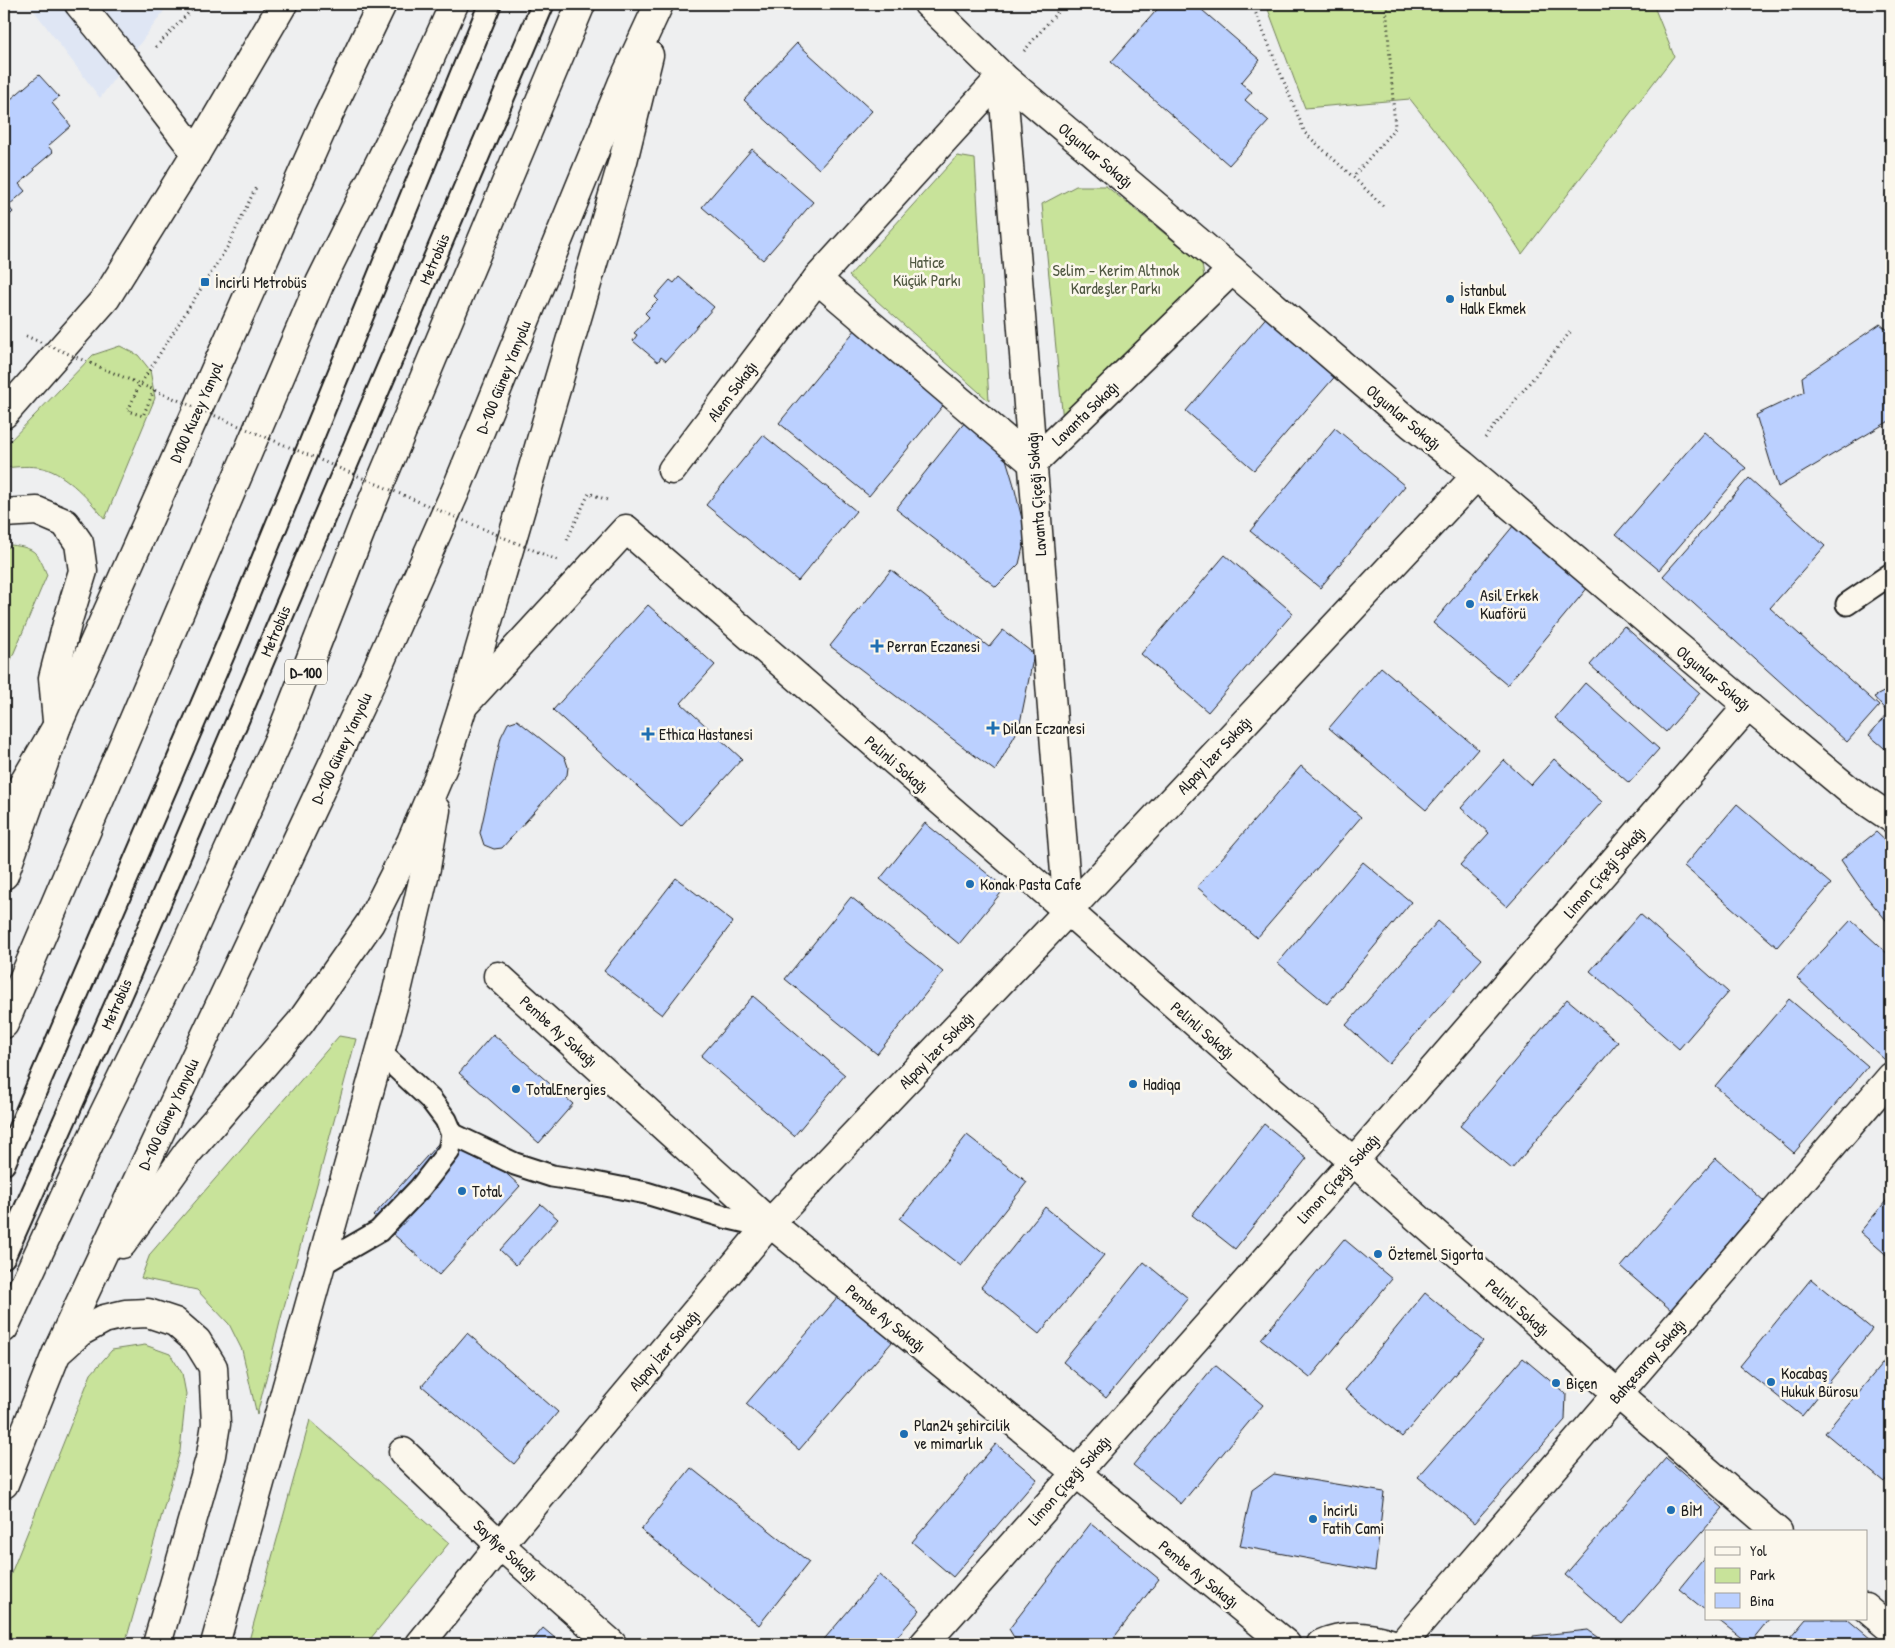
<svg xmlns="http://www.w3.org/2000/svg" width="1895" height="1648" viewBox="0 0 1895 1648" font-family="'Patrick Hand',sans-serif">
	<rect width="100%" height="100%" fill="#eeeff0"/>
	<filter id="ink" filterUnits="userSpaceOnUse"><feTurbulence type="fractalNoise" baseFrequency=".02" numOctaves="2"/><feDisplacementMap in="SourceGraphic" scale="10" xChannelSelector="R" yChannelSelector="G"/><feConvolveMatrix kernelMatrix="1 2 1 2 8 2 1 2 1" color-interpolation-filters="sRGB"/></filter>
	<g filter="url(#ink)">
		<polygon fill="#dfe6f4" points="29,4 169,4 100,98"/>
		<g fill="#c8e39a" stroke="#72805b">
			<polygon points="1266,4 1653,4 1674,56 1522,254 1479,187 1410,99 1305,108"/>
			<polygon points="957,156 975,159 989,401 849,276"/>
			<polygon points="1076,186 1106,186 1202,264 1205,283 1063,421 1042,204"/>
			<path d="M120,346L138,355L150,370L155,398L105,519C90,501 67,474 43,468C31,465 15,467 4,468V447L93,355Z"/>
			<path d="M11,545C36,548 38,553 47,575L4,676V551Z"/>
			<polygon points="339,1036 356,1039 281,1318 257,1415 242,1350 229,1324 197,1290 141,1278 150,1254"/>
			<polygon points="145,1345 170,1354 182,1373 186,1394 180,1451 125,1644 4,1644 4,1591 91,1374 112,1350"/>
			<polygon points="310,1420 449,1543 366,1644 248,1644"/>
		</g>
		<g fill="#bbd0ff" stroke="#1c1c1c">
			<polygon points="1162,4 1195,4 1260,60 1241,83 1252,92 1245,100 1269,121 1229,165 1111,62"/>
			<polygon points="797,43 872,111 819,169 744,100"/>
			<polygon points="39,75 59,97 52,103 71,126 48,146 53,152 34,168 35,170 19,184 25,191 8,206 13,212 4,221 4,105"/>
			<polygon points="752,149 813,202 763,260 702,207"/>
			<polygon points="679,277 714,307 666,361 661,357 658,362 633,341 637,335 634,333 649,317 645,313 658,300 655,297 670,280 674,283"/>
			<polygon points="1269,314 1338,373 1254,470 1186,411"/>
			<polygon points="1880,324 1889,331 1891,329 1891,420 1778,487 1756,415 1804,392 1802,377"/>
			<polygon points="856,329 946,402 869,496 779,423"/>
			<polygon points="969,417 1003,449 1013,482 1026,535 1019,564 996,587 896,509"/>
			<polygon points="1335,428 1405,486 1320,588 1250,531"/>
			<polygon points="1704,432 1746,468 1659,570 1616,534"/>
			<polygon points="763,435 856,511 798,581 706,505"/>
			<polygon points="1749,478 1825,546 1770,608 1879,706 1847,742 1663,576"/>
			<polygon points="1514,525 1589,586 1507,685 1433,623"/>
			<polygon points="1225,555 1293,613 1208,712 1141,654"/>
			<polygon points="891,570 989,647 1003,630 1034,654 1019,728 995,771 830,646"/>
			<polygon points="648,605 715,665 681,703 742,759 681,826 553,710"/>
			<polygon points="1624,626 1700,693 1666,732 1590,665"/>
			<polygon points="1381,667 1478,749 1426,810 1329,728"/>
			<polygon points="1585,683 1659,749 1629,783 1555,718"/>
			<polygon points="1891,688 1891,754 1869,735 1888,713 1874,697"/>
			<polygon points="517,720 565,758 568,767 567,775 502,848 494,849 484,845 480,833 501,737 508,723"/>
			<polygon points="1554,759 1602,802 1507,907 1460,865 1489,833 1461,808 1504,760 1531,785"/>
			<polygon points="1301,766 1361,817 1257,938 1197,887"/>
			<polygon points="1737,804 1831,884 1777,947 1684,866"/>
			<polygon points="925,823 1005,888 959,944 880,879"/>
			<polygon points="1876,832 1891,846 1891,926 1865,895 1841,860"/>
			<polygon points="1363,862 1411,902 1327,1004 1278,963"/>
			<polygon points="676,878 733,922 662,1015 604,971"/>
			<polygon points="851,897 943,972 877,1054 785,979"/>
			<polygon points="1640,914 1728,992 1679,1049 1590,971"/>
			<polygon points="1851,920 1891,957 1891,1054 1885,1060 1797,978"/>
			<polygon points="1438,921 1482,959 1389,1064 1346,1025"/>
			<polygon points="753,996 845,1075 794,1136 701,1056"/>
			<polygon points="1567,999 1618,1042 1512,1169 1460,1126"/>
			<polygon points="1789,999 1868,1066 1794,1153 1715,1086"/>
			<polygon points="493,1034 573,1104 539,1143 459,1073"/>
			<polygon points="1264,1124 1307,1158 1235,1249 1192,1215"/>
			<polygon points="454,1126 520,1186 439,1275 373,1216"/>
			<polygon points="967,1135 1027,1182 961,1266 900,1219"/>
			<polygon points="1716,1158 1764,1201 1671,1310 1621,1267"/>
			<polygon points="1891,1195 1891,1259 1860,1232"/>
			<polygon points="541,1204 558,1219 516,1265 500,1250"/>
			<polygon points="1045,1207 1104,1255 1039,1334 981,1287"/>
			<polygon points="1344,1239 1392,1279 1310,1378 1261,1339"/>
			<polygon points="1144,1262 1188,1298 1106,1398 1063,1362"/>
			<polygon points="1811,1279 1872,1329 1802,1416 1740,1366"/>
			<polygon points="1425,1293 1483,1341 1402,1437 1345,1390"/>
			<polygon points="840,1295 893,1341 799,1450 746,1404"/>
			<polygon points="467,1333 558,1412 514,1464 422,1386"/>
			<polygon points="1891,1353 1891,1473 1884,1482 1825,1433"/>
			<polygon points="1523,1358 1566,1394 1565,1420 1474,1523 1418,1477"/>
			<polygon points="1215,1365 1263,1405 1181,1504 1133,1465"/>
			<polygon points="996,1444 1037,1479 953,1577 912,1542"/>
			<polygon points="1666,1458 1723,1508 1622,1624 1565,1575"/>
			<polygon points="691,1468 809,1562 759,1625 641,1530"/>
			<polygon points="1274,1474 1384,1492 1375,1571 1240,1546 1252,1490"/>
			<polygon points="1091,1523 1159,1579 1109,1644 1018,1644 1009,1629"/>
			<polygon points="1706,1556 1706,1611 1679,1589"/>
			<polygon points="879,1575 920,1610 891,1644 820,1644"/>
			<polygon points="1717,1619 1769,1619 1749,1644"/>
			<polygon points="1806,1619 1847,1619 1877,1644 1785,1644"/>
			<polygon points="543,1628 562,1644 530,1644"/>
			<polygon points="1588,1630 1608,1644 1533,1644 1533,1636"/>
		</g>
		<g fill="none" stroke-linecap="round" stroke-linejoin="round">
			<defs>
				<g id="lane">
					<polyline points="1847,604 1891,574"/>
					<polyline points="452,1134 515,1164 552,1176 585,1181 646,1193 725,1217 751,1223 770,1223"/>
					<polyline points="4,1164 230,639 490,4"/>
					<polyline points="4,1257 128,977 543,4"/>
					<polyline points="320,1265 379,1231 420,1188 449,1151 452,1134 446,1120 431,1100 380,1052"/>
				</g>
				<g id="street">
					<polyline points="79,4 125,60 196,153"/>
					<polyline points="928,4 1002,76 1232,270 1411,424 1463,465 1748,706 1848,789 1891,818"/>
					<polyline points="1002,76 1068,911"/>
					<polyline points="817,279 1033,463"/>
					<polyline points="1033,463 1232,270"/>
					<polyline points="672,470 817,279 1002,76"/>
					<polyline points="463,706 626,529 1068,911 1618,1394 1778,1532"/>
					<polyline points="498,976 770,1223 1286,1644"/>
					<polyline points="403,1452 500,1545 612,1644"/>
					<polyline points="1866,1608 1891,1629"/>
					<polyline points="420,1644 500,1545 770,1223 1068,911 1475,477"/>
					<polyline points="924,1644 1353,1162 1748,706"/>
					<path d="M1321,1644C1344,1633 1370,1636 1393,1644"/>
					<polyline points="1402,1644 1891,1077"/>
				</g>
				<g id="primary">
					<polyline points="4,414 106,298 196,153 283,4"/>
					<polyline points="4,513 37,511 65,523 79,543 83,571 68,620 53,678 57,721"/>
					<polyline points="4,817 57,726 327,118 382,4"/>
					<polyline points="122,1244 188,1152 300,1023 370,923 411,842 445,762 463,706 623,161 649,55"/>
					<polyline points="60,1350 80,1332 104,1319 125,1314 148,1313 175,1322 197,1341 213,1367 216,1424 211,1455 157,1644"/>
					<polyline points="4,1484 57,1352 373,678 456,490 622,84 659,4"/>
					<polyline points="215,1644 396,995 426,868 436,810"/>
				</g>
				<g id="highway">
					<polyline points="4,875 57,726"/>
					<polyline points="4,1024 320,283 419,83 454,4"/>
					<polyline points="4,1328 89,1144 182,954 282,732 371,505 581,4"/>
				</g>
			</defs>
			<use href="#lane" stroke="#1c1c1c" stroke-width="25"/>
			<use href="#street" stroke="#1c1c1c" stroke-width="31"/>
			<use href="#primary" stroke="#1c1c1c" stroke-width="31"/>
			<use href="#highway" stroke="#1c1c1c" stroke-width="31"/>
			<g stroke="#1c1c1c" stroke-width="3" stroke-dasharray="1 4" stroke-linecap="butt">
				<polyline points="1252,4 1305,133 1353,177"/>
				<polyline points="156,47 197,4"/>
				<polyline points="1024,51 1064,4"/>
				<polyline points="1383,206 1353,177 1395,128 1386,4"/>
				<polyline points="154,390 143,416 128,411 138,388 228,246 256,187"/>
				<polyline points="1485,438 1571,331"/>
				<polyline points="567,540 589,493 607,500"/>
			</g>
			<use href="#lane" stroke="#fbf7ec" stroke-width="21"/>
			<use href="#street" stroke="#fbf7ec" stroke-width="28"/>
			<use href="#primary" stroke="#fbf7ec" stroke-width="28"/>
			<use href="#highway" stroke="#fbf7ec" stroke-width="28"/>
			<polyline stroke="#1c1c1c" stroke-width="3" stroke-dasharray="1 4" stroke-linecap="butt" points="26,336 557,560"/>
		</g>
	</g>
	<g fill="#1f6fb2" stroke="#fbf7ec" stroke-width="2">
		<rect x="200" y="277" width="10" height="10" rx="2.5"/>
		<circle cx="1450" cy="299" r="5"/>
		<circle cx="1470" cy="604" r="5"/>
		<path d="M874.5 638.5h5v5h5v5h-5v5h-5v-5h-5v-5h5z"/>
		<path d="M990.5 720.5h5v5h5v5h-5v5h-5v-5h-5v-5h5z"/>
		<path d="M645.5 726.5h5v5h5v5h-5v5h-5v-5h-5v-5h5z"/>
		<circle cx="970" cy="884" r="5"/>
		<circle cx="1133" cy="1084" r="5"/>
		<circle cx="516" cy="1089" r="5"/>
		<circle cx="462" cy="1191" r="5"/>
		<circle cx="1378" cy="1254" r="5"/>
		<circle cx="1771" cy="1382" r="5"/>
		<circle cx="1556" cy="1383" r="5"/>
		<circle cx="904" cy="1434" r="5"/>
		<circle cx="1671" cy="1510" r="5"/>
		<circle cx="1313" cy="1519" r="5"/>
	</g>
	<g text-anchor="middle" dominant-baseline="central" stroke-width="5" stroke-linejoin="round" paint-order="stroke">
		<rect fill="#fbf7ec" stroke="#5f5e5a" stroke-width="1" x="285" y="659.5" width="42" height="25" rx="4"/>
		<g font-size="15" font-weight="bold" fill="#1c1c1c">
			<text x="306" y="672">D-100</text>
		</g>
		<g font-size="16" fill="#1c1c1c" stroke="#fbf7ec">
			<text transform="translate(1096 155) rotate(40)">Olgunlar Sokağı</text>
			<text transform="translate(434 259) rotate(-67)">Metrobüs</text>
			<text transform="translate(503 377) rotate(-68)">D-100 Güney Yanyolu</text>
			<text transform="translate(732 391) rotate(-53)">Alem Sokağı</text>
			<text transform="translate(196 412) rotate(-66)">D100 Kuzey Yanyol</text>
			<text transform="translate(1085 413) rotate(-44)">Lavanta Sokağı</text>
			<text transform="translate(1404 417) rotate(40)">Olgunlar Sokağı</text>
			<text transform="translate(1036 494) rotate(-94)">Lavanta Çiçeği Sokağı</text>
			<text transform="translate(275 631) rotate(-67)">Metrobüs</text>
			<text transform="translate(1714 678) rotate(40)">Olgunlar Sokağı</text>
			<text transform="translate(341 748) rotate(-65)">D-100 Güney Yanyolu</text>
			<text transform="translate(1214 755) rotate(-47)">Alpay İzer Sokağı</text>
			<text transform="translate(897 764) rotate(41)">Pelinli Sokağı</text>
			<text transform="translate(1604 872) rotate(-49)">Limon Çiçeği Sokağı</text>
			<text transform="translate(116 1004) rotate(-66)">Metrobüs</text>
			<text transform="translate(1203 1030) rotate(41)">Pelinli Sokağı</text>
			<text transform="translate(559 1031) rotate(42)">Pembe Ay Sokağı</text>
			<text transform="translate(936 1050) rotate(-46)">Alpay İzer Sokağı</text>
			<text transform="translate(168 1114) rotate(-65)">D-100 Güney Yanyolu</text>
			<text transform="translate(1338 1178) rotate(-48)">Limon Çiçeği Sokağı</text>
			<text transform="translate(1518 1307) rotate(41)">Pelinli Sokağı</text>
			<text transform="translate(886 1318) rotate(39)">Pembe Ay Sokağı</text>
			<text transform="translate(664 1350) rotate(-50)">Alpay İzer Sokağı</text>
			<text transform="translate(1647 1361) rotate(-49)">Bahçesaray Sokağı</text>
			<text transform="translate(1069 1480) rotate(-48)">Limon Çiçeği Sokağı</text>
			<text transform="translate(506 1550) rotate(43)">Sayfiye Sokağı</text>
			<text transform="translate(1199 1574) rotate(39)">Pembe Ay Sokağı</text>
		</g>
		<g font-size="16" fill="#505842" stroke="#fbf7ec">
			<text x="927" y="262">Hatice<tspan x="927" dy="18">Küçük Parkı</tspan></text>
			<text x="1116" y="270">Selim - Kerim Altınok<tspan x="1116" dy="18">Kardeşler Parkı</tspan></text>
		</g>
		<g font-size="16" fill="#1c1c1c" stroke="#fbf7ec" text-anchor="start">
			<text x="215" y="282">İncirli Metrobüs</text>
			<text x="1460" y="290">İstanbul<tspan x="1460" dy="18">Halk Ekmek</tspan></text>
			<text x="1480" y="595">Asil Erkek<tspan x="1480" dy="18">Kuaförü</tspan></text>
			<text x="887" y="646">Perran Eczanesi</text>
			<text x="1003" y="728">Dilan Eczanesi</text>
			<text x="659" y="734">Ethica Hastanesi</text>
			<text x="980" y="884">Konak Pasta Cafe</text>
			<text x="1143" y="1084">Hadiqa</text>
			<text x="526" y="1089">TotalEnergies</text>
			<text x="472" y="1191">Total</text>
			<text x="1388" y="1254">Öztemel Sigorta</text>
			<text x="1781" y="1373">Kocabaş<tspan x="1781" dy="18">Hukuk Bürosu</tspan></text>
			<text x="1566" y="1383">Biçen</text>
			<text x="914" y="1425">Plan24 şehircilik<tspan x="914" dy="18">ve mimarlık</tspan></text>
			<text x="1323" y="1510">İncirli<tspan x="1323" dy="18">Fatih Cami</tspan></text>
			<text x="1681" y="1510">BİM</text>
		</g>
	</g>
	<rect width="1895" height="1648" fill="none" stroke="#fbf7ec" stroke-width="20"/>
	<rect x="10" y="10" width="1875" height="1628" fill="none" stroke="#1c1c1c" stroke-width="2" filter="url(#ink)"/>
	<rect x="1705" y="1530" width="162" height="90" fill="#fbf7ec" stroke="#a29f99"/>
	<rect x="1715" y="1547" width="25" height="8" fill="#fbf7ec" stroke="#a29f99"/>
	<text x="1750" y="1556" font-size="15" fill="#1c1c1c">Yol</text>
	<rect x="1715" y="1568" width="25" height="15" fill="#c8e39a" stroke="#a29f99"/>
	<text x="1750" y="1580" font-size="15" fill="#1c1c1c">Park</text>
	<rect x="1715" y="1593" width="25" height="15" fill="#bbd0ff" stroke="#a29f99"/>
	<text x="1750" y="1606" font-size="15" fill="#1c1c1c">Bina</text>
</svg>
